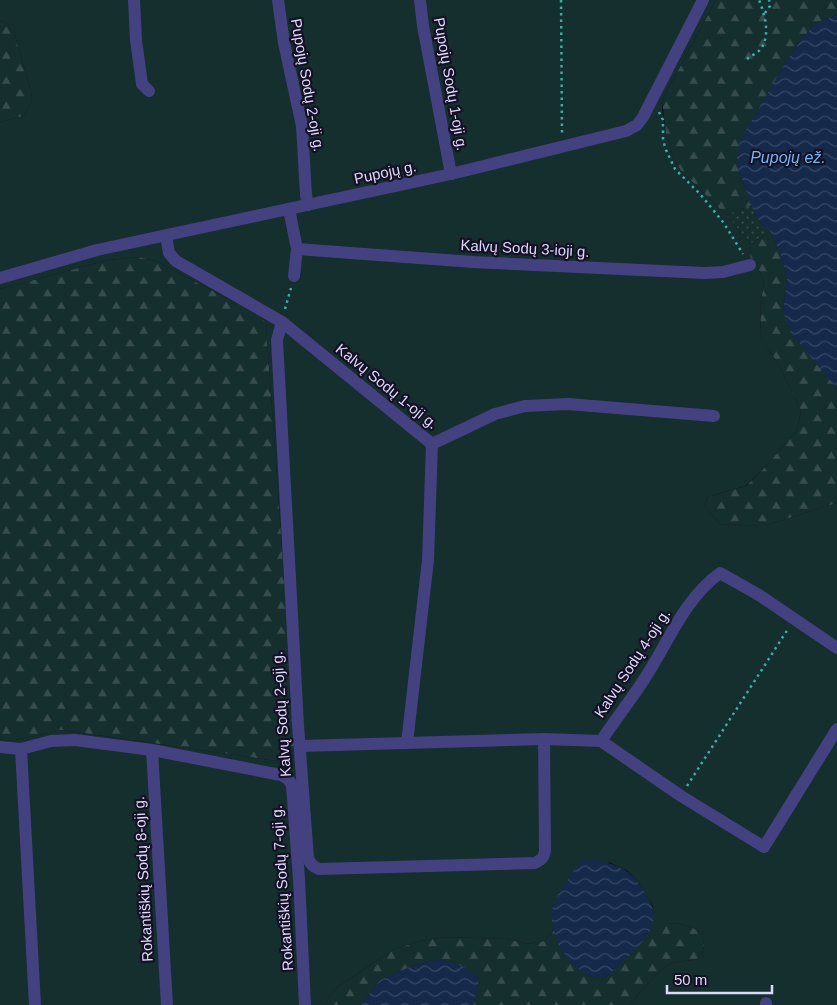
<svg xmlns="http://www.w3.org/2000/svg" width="837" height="1005" viewBox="0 0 837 1005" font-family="Arial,sans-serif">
	<defs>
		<pattern id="grass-dots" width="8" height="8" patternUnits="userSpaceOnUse" patternTransform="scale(1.25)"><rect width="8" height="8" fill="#152e2e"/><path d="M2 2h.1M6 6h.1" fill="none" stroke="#374c4d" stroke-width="1.8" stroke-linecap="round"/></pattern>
		<pattern id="forest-firs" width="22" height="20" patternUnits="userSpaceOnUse" patternTransform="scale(1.25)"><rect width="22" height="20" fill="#152e2e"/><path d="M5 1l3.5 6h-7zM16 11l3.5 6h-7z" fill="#374c4d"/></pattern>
		<pattern id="water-waves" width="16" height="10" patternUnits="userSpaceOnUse" patternTransform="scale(1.25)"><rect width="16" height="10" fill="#152a4b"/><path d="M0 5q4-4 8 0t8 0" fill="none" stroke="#374866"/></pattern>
	</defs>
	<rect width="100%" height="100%" fill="#151125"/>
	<polygon fill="url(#grass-dots)" points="752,205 756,217 770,231 751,244 726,215"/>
	<g fill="url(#forest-firs)">
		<polygon points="716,0 837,0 837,15 815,23 796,47 779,73 738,169 752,205 726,215 681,171 674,160 666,134 662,100"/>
		<polygon points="0,20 5,22 14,32 31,92 32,101 24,116 0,122"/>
		<polygon points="770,231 780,253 787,277 783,313 808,352 837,389 837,503 764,526 720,524 705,507 707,497 746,486 766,466 797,430 801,411 781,369 760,335 761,299 764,284 760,272 750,257 751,244"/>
		<polygon points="141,257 158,262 261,316 266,323 296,744 290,755 277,761 62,730 11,741 0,739 0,289 108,260"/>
		<path d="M653,923C669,923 706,921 704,947C703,950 701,955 700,958C691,962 681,960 672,963C657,970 640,993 629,1005H473L475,998L479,978L440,959L410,967L380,980L361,1005H323L336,988L394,949L420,941L446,937L507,939L528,944L544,941L554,930L560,945L591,977L605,978L640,944Z"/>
	</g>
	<path fill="#152e2e" d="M0,0H716L662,100V110L666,134L674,160L681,171L726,215L751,244L750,257L760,272L764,284L761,299L760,335L781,369L801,411L797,430L766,466L745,486L707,497L705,507L720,524L764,526L837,503V1005H629C640,993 657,970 672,963C681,960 691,962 700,958C701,955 703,950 704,947C706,921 669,923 653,923V906L639,883L628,871L609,862L552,912L554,930L544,941L528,944L507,939L446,937L420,941L394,949L336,988L323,1005H0V739L11,741L61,730L277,761L290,755L296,744L266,323L261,316L158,262L141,257L108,260L0,289V122L24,116L32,101L31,92L14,32L5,22L0,20Z"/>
	<g fill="url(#water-waves)">
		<polygon points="837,15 837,389 791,333 783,313 787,277 780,253 770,231 756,217 738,169 737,157 740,141 779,73 796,47 815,23"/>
		<path d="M585,859C615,863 630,867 646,894C651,903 656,912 653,923C649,941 619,965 605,978C600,978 594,978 590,976C567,967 549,934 552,910C554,898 562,889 568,879C573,871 577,864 585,859Z"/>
		<polygon points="440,959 465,967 479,979 475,998 473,1005 361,1005 380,980 410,967"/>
	</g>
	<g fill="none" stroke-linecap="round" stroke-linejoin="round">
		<g stroke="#3bada7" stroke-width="2.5" stroke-dasharray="2.5 4" stroke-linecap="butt">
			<polyline points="561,0 562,133"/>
			<polyline points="765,13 770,6 769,0"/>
			<path d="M747,59C751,56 757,53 760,50C771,36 765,15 759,0"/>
			<polyline points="659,112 663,120 663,140 666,150 675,169 700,194 723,222 743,254"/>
			<polyline points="285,309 291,288"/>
			<polyline points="687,786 788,629"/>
		</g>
		<g stroke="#444180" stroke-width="12">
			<polyline points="134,0 136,40 142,84 149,91"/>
			<polyline points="278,0 284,43 302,126 306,195 308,205"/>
			<polyline points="420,0 423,26 451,174"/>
			<polyline points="289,209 297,249 294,276"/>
			<polyline points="166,236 169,253 176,261 282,322 432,444 495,414 525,406 568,404 714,416"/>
			<polyline points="297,249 473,262 705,273 723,272 750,265"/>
			<polyline points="0,278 97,250 451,174 626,131 637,125 643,117 703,0"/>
			<path d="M282,322L277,340L298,725L308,858C310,864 313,867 319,869L535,863C541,860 544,858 545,851L544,739"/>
			<path d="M601,741C615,720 631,700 645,678C668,643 684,599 720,573L759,595L837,648"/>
			<polyline points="407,743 428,560 432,444"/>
			<polyline points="300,746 544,739 601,741 681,796 764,847 837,729"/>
			<path d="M0,747L21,749L51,741L75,740L152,750L281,775C287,778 290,780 292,786L299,879L305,1005"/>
			<polyline points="21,749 35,1005"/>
			<polyline points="152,750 167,1005"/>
			<polyline points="766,1003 766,1005"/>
		</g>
	</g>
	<g text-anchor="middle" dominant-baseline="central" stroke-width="4.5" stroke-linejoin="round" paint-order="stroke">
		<g font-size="15" fill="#ddd9fb" stroke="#151125">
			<text transform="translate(451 84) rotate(80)">Pupojų Sodų 1-oji g.</text>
			<text transform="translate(308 85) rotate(80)">Pupojų Sodų 2-oji g.</text>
			<text transform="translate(385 172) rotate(-12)">Pupojų g.</text>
			<text transform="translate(525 248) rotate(3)">Kalvų Sodų 3-ioji g.</text>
			<text transform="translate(387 386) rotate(39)">Kalvų Sodų 1-oji g.</text>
			<text transform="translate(632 663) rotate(-57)">Kalvų Sodų 4-oji g.</text>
			<text transform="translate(281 714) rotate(-94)">Kalvų Sodų 2-oji g.</text>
			<text transform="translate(143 879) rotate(-93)">Rokantiškių Sodų 8-oji g.</text>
			<text transform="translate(282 888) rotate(-94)">Rokantiškių Sodų 7-oji g.</text>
		</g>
		<g font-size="16" font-style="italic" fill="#70b5f2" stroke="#151125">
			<text x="788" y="157">Pupojų ež.</text>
		</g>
	</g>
	<path d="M667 985v8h105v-8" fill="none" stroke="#ddd9fb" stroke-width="2.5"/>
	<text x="674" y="985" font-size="15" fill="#ddd9fb" stroke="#151125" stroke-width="4" paint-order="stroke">50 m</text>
</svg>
